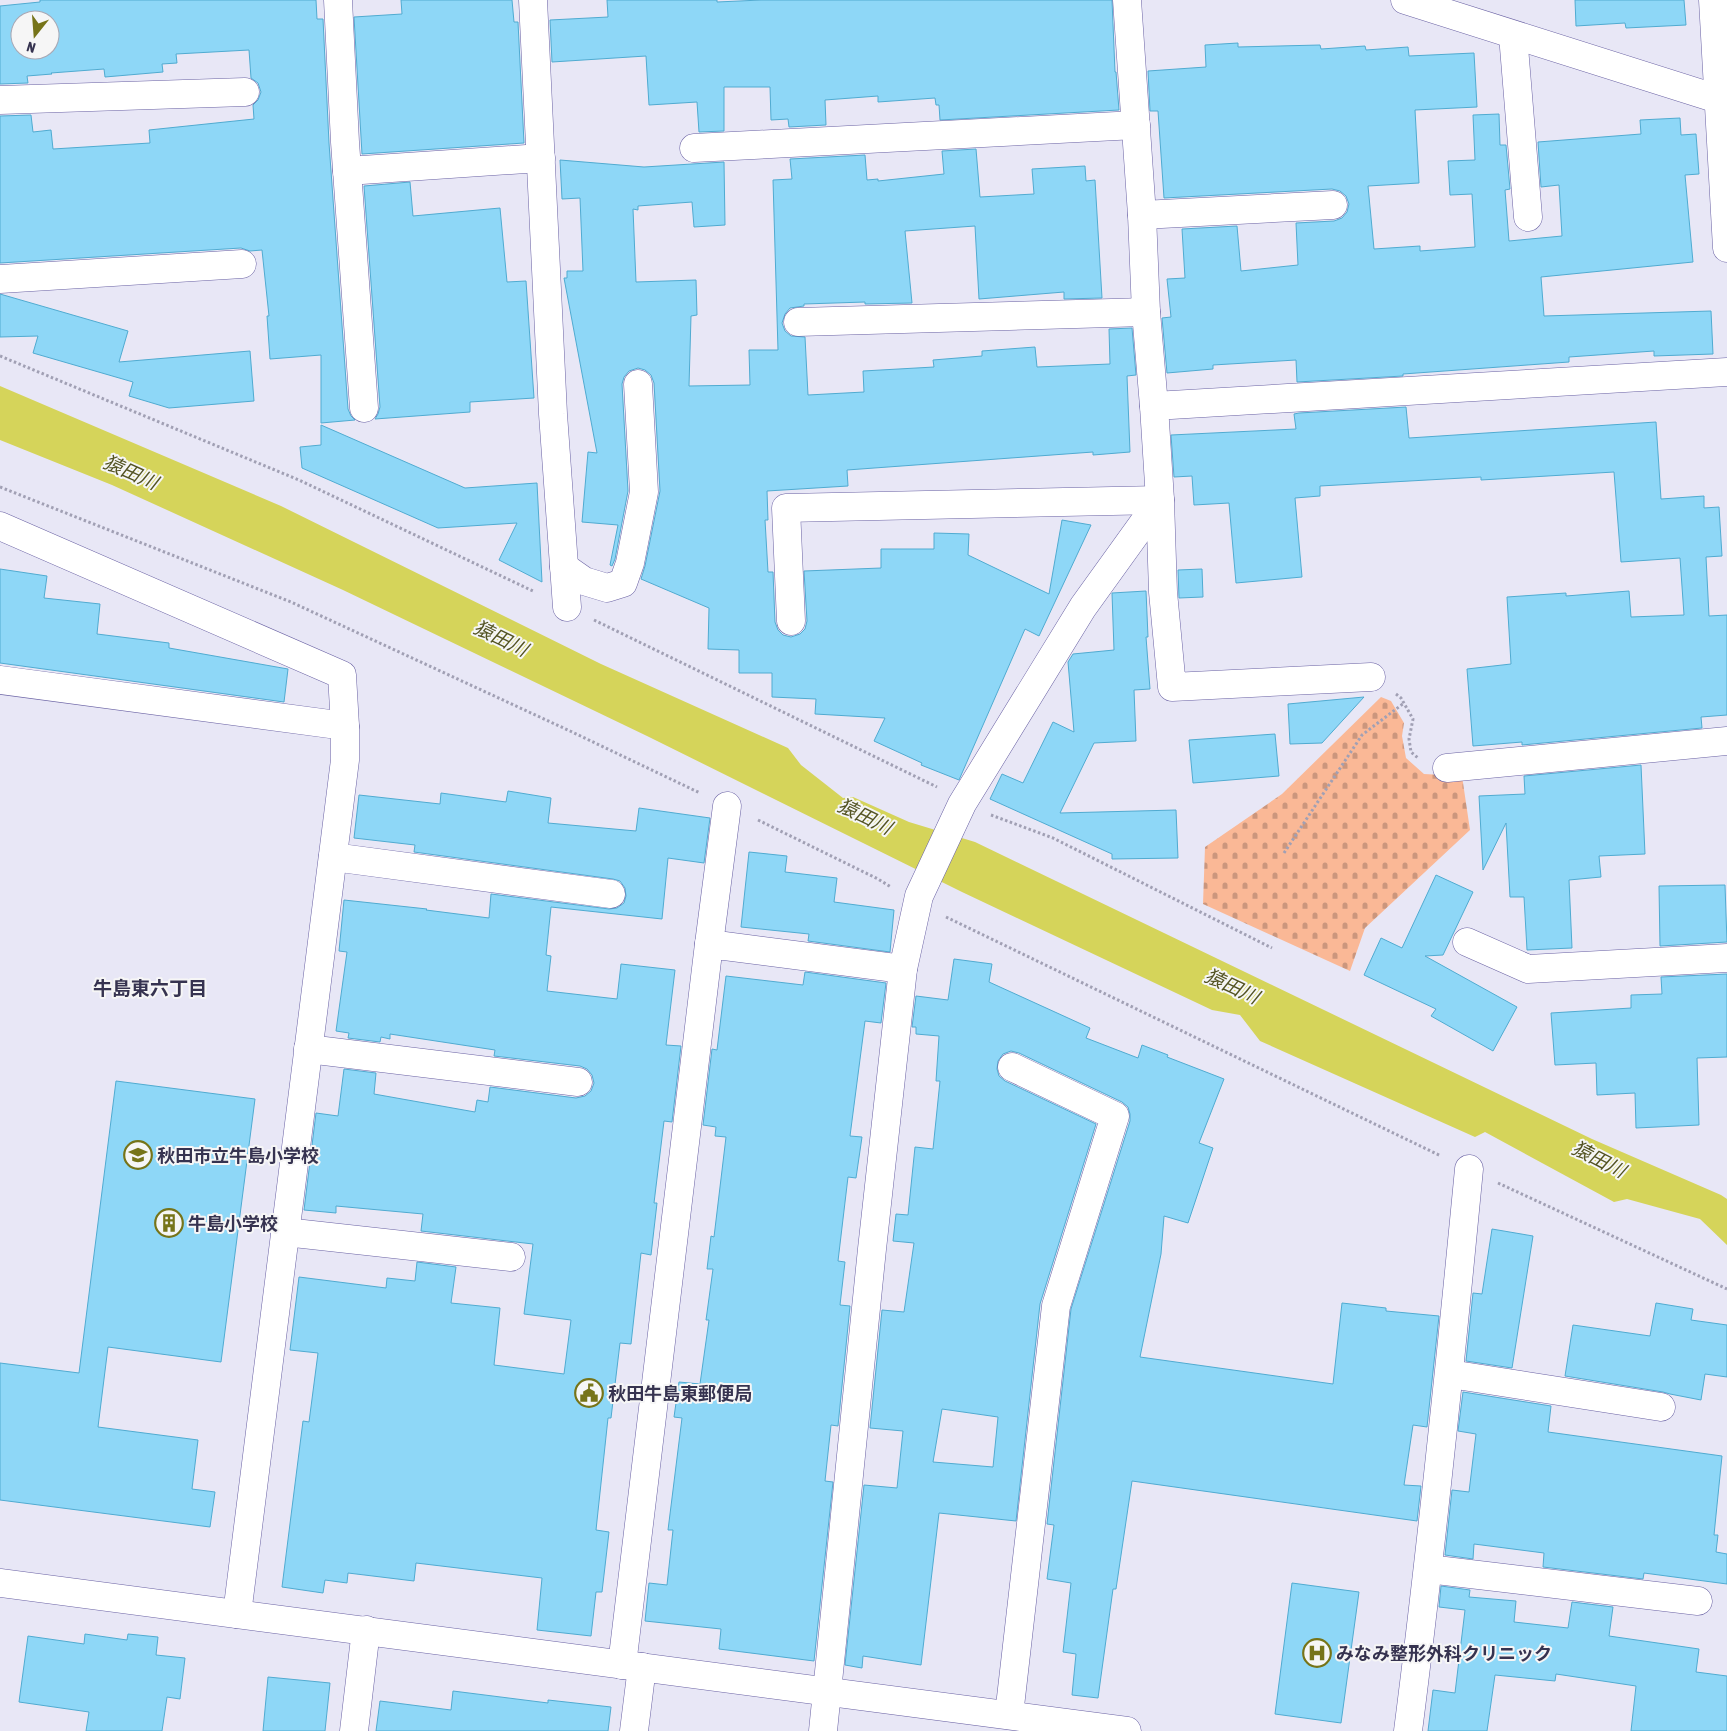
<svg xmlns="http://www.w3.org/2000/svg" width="1727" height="1731" viewBox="0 0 1727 1731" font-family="'Asap Condensed','Noto Sans JP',sans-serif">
	<defs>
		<pattern id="cemetery-stones" width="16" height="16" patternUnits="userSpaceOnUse" patternTransform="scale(1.25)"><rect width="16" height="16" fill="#fab896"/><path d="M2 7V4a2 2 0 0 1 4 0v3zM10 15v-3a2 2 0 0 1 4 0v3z" fill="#cb967d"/></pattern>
	</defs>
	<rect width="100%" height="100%" fill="#e8e7f6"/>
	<polygon fill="url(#cemetery-stones)" points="1381,697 1391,701 1404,723 1402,736 1406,758 1424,774 1462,776 1470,830 1365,928 1350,971 1203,904 1205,847 1282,794"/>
	<polygon fill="#d5d45a" points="0,386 281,506 601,664 788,748 801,765 843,798 853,797 909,822 975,842 1592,1139 1721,1195 1727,1199 1727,1245 1700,1219 1627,1199 1614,1202 1485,1132 1475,1137 1260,1041 1240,1015 1212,1010 962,892 647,736 343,590 112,485 0,440"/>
	<g fill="#8ed7f7" stroke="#50abd1" fill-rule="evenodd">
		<path d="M40,0H316L317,19H323L329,143L348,409L351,416L355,420L321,423V355L270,359L267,316H269L262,250L250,251L241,248L0,263V116L31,115L33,132L51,130L53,149L150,143L149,130L254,119L253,105L258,100L261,92L258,83L251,78L249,50L176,54L177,63L162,64L163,72L105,77L104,69L51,73L52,74L27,76L28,83L0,84V6L40,2ZM20,20H50V50H20Z"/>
		<polygon points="401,0 512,0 514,22 518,22 524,143 362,154 354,17 402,14"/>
		<polygon points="607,0 717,0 717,2 761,0 1112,0 1115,72 1116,72 1119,110 940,120 939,105 936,105 935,98 878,102 878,96 825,100 826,125 789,127 788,119 771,120 770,87 724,87 724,131 699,132 697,102 649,105 646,56 552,62 550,20 608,17"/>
		<polygon points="1575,0 1684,0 1686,25 1626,28 1625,23 1576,26"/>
		<polygon points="1238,43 1238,47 1320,45 1321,49 1365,46 1366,50 1408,47 1409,56 1474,53 1477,107 1415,110 1419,183 1368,186 1374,249 1420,246 1420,251 1475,247 1472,194 1450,195 1448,161 1475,160 1473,115 1499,114 1500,145 1506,145 1510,189 1505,190 1509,241 1562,236 1559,185 1541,187 1538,142 1641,134 1640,120 1680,118 1681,135 1696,134 1699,174 1685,175 1693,262 1541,277 1544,316 1711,311 1713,354 1654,356 1654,351 1569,357 1569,362 1403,374 1403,376 1297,382 1296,360 1213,365 1213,369 1167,373 1162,318 1171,317 1167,279 1185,278 1182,229 1237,226 1241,271 1298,265 1296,223 1334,221 1342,218 1347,212 1349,204 1346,196 1340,191 1332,189 1164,198 1158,111 1150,111 1148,71 1206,67 1205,45"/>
		<polygon points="976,149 980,197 1034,194 1032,169 1085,166 1086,181 1095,180 1102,298 1064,299 1064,292 979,299 975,226 905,231 912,303 865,304 865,302 804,304 804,306 790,308 785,314 782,323 785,331 791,336 805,337 808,395 864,392 863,371 934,367 933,360 982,356 982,351 1035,347 1037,367 1110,364 1109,329 1132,328 1136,375 1127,376 1130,452 1093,455 1093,452 847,470 848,486 767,491 768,520 765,520 768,572 773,572 775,622 778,630 783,635 791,637 800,634 805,629 807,621 804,571 881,568 881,549 934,549 934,533 969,534 968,555 1049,594 1062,520 1091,525 1039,636 1025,629 959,780 921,765 922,763 874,741 885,718 815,714 816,699 772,697 772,673 739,673 739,650 708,649 709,608 641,579 645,566 660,491 654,383 651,375 645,370 638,368 629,371 624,377 622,384 628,491 615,559 612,566 610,565 618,525 582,522 588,452 597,453 564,278 567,278 567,271 583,271 580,198 562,199 560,160 644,167 724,162 725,225 694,227 692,202 638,206 638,210 633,209 636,282 696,280 697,315 691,316 689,386 750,385 749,350 778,350 773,180 792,179 790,159 865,155 867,180 878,179 878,181 944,174 942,151"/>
		<polygon points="410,182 413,216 500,208 507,282 526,281 534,398 470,402 470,412 375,419 378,414 380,407 364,186"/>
		<polygon points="0,294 128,331 119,362 250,351 254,401 169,408 129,396 133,382 33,353 38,336 0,337"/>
		<polygon points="1406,407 1409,438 1656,422 1661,499 1704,496 1704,508 1719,507 1722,556 1706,557 1709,616 1727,615 1727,715 1701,717 1702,728 1522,745 1522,742 1473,746 1467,669 1511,664 1507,597 1566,593 1566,596 1629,591 1631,617 1684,615 1680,558 1621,562 1614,472 1481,480 1481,477 1320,486 1320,496 1295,498 1302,577 1236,583 1229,503 1194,505 1192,476 1174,477 1171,435 1296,429 1294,414 1299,413"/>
		<polygon points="321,425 465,488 537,483 542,582 499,560 517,523 438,528 302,468 300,447 321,445"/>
		<polygon points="0,569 47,576 44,598 100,604 97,634 169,643 169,648 288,669 284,702 0,663"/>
		<polygon points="1202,569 1203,597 1179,598 1178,570"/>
		<polygon points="1146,591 1148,637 1146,637 1150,689 1134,690 1136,741 1094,743 1060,813 1176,810 1178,858 1112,859 1112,854 990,799 1002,774 1023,783 1053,722 1074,732 1068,662 1073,654 1114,650 1112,593"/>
		<polygon points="1364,697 1322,743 1290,744 1288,704"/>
		<polygon points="1275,734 1279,776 1193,783 1189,740"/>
		<polygon points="1641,765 1645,854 1599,856 1601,877 1569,880 1572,948 1527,950 1524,897 1510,897 1506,823 1483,870 1479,796 1525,794 1524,776"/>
		<polygon points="508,791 551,798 548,823 636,831 639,808 710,818 704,863 668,858 662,919 551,907 546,955 551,956 547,991 617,999 621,964 675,970 666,1045 681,1046 672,1122 664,1121 654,1203 657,1203 651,1255 641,1253 631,1344 620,1343 611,1418 608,1418 596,1530 609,1532 602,1592 596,1592 591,1636 537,1630 542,1578 416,1563 414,1581 348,1573 347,1583 325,1580 323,1593 282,1587 303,1421 309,1422 318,1353 290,1350 299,1277 386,1288 387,1278 415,1281 417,1262 456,1267 451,1303 500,1308 494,1365 564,1374 571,1320 524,1314 533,1244 421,1231 423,1214 336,1206 336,1213 304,1210 316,1113 338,1116 344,1069 376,1073 374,1094 475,1112 477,1100 488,1102 490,1087 576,1098 585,1096 591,1091 594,1083 592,1075 587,1069 580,1066 494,1056 495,1050 390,1034 390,1039 381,1037 380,1042 348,1038 349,1033 336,1031 347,952 339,951 344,900 427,909 426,910 489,918 491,894 609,909 617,908 624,903 626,896 625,888 620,881 613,879 414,852 415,845 354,838 359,795 440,804 441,793 506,802"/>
		<polygon points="749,852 787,856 785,872 837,878 834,902 894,910 890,952 808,941 809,934 741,927"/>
		<polygon points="1436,875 1473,892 1443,955 1425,956 1517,1007 1493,1051 1431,1016 1436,1009 1364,975 1381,938 1402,948"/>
		<polygon points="1725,885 1727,942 1660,946 1659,886"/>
		<path d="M954,959L992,964L989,982L1090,1028L1086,1038L1138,1058L1142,1045L1168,1055L1167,1057L1224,1079L1199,1143L1213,1148L1188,1223L1164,1216L1161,1254L1140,1357L1333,1384L1342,1303L1386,1308V1311L1439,1316L1427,1427L1413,1425L1404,1485L1421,1486L1417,1521L1132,1481L1116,1589H1113L1098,1698L1072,1695L1076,1654L1063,1652L1071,1583L1047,1579L1054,1525L1047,1524L1071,1309L1130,1121V1114L1128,1107L1122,1102L1019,1053L1011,1051L1003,1054L998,1061L997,1069L999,1076L1005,1081L1096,1124L1040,1304L1016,1521L939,1513L921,1665L863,1656L862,1668L845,1665L864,1485L897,1488L903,1431L870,1428L882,1310L904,1312L914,1243L893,1241L896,1214L908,1215L915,1147L933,1149L940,1081H936L939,1036L916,1034V1027H912L916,996L948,1000ZM942,1409L998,1417L993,1467L933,1462Z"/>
		<polygon points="805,972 886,983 881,1023 865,1021 850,1136 862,1137 856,1178 848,1177 838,1261 845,1262 840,1305 850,1306 838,1426 831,1425 825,1481 833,1482 814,1661 719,1649 721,1629 645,1621 649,1583 667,1585 673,1530 668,1530 682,1418 674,1417 679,1382 700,1384 709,1320 706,1320 713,1269 707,1269 711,1236 714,1237 726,1137 715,1136 716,1127 703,1125 712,1049 717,1050 726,976 803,985"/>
		<polygon points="1727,974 1727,1057 1697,1058 1699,1125 1636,1128 1635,1093 1597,1095 1596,1063 1555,1065 1551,1013 1631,1008 1631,995 1662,994 1661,977"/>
		<polygon points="116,1081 255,1099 221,1362 108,1347 98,1427 198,1440 192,1489 215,1492 210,1527 0,1500 0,1363 79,1373"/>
		<polygon points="1492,1229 1533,1236 1512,1368 1466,1361 1473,1293 1482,1294"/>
		<polygon points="1656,1303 1693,1309 1691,1320 1727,1325 1727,1377 1705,1374 1701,1400 1670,1394 1663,1392 1565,1376 1573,1325 1650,1336"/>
		<polygon points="1463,1392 1551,1406 1548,1432 1722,1456 1714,1535 1718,1535 1716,1552 1727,1554 1727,1584 1644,1573 1643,1579 1543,1567 1544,1553 1474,1544 1473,1559 1445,1555 1452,1490 1469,1492 1476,1434 1458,1431"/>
		<polygon points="1292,1583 1359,1592 1341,1723 1275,1714"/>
		<polygon points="1441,1586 1470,1590 1469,1597 1516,1601 1514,1622 1568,1628 1572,1602 1613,1607 1609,1636 1699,1649 1696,1672 1727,1676 1727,1731 1631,1731 1636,1686 1556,1674 1555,1681 1495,1675 1487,1731 1428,1731 1433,1690 1455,1693 1465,1610 1439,1607"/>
		<polygon points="85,1634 127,1640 128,1634 158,1637 156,1655 185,1658 180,1699 167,1697 162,1731 86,1731 89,1712 19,1702 28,1636 84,1644"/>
		<polygon points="268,1677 330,1683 325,1731 263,1731"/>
		<polygon points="453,1691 548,1703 548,1700 611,1707 608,1731 376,1731 380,1701 451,1710"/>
	</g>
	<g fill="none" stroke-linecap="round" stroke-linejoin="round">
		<defs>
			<g id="minor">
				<polyline points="338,0 345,142 364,408"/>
				<polyline points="533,0 553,414 567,607"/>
				<polyline points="1405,0 1727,102"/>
				<polyline points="1713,0 1727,248"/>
				<polyline points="1513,35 1528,217"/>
				<polyline points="0,100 245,92"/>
				<polyline points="694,148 1136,125"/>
				<polyline points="347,171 541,158"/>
				<polyline points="1142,215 1333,205"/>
				<polyline points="0,279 242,264"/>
				<polyline points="798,322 1146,312"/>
				<polyline points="1154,406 1727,372"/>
				<polyline points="0,526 342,675 345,726 345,760 237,1614"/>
				<polyline points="564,567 584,581 607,588 623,583 630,563 644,492 638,384"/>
				<polyline points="791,621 786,508 1160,500 1163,592 1172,687 1371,677"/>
				<polyline points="0,680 345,726"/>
				<polyline points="1447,768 1727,741"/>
				<polyline points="333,857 611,894"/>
				<polyline points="1467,942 1528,969 1727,958"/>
				<polyline points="709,944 727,806"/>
				<polyline points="308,1049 578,1082"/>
				<polyline points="285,1232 511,1257"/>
				<polyline points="1450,1374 1661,1407"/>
				<polyline points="1428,1569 1698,1601"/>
				<polyline points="622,1665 709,944 903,969"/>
				<polyline points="1009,1715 1056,1306 1115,1116 1012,1067"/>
				<polyline points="354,1731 366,1630"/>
				<polyline points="634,1731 642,1667"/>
				<polyline points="823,1731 872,1249 903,969 919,896 962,804 1083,607 1160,500 1154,406 1146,312 1142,215 1127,0"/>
				<path d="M1408,1731C1432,1544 1451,1357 1469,1169"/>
			</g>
			<polyline id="tertiary" points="0,1583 1127,1731"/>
		</defs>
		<use href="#minor" stroke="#6a62a4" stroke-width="29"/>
		<use href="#tertiary" stroke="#6a62a4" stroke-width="29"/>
		<g stroke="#a1a0b4" stroke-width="3" stroke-dasharray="2.5 2.5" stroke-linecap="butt">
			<polyline points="0,356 299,480 535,592"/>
			<polyline points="0,487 291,602 570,731 700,793"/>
			<polyline points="594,620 937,787"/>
			<polyline points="1396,694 1401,698 1413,719 1409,739 1411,752 1418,758"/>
			<polyline points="991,815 1053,838 1272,948"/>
			<polyline points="758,820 878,879 891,887"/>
			<polyline points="1284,853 1362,735 1404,703"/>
			<polyline points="946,917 1441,1156"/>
			<polyline points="1498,1183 1727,1289"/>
		</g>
		<use href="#minor" stroke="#fff" stroke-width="28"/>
		<use href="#tertiary" stroke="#fff" stroke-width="28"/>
	</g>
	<defs>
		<symbol id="school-ring" viewBox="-11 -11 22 22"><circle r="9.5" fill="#f6f6f6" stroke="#767419" stroke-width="1.5"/><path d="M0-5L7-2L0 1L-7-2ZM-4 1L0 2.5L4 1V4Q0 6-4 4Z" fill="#767419"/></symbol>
		<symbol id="building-ring" viewBox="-11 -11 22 22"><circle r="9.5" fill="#f6f6f6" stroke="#767419" stroke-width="1.5"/><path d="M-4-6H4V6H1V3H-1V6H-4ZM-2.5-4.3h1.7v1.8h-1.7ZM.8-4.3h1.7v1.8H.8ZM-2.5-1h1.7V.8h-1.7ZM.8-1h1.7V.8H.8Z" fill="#767419"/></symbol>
		<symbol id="civic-ring" viewBox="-11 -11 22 22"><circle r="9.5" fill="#f6f6f6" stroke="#767419" stroke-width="1.5"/><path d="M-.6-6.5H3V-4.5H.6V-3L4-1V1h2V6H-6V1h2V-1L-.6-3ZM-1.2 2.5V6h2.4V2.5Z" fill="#767419"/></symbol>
		<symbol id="hospital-ring" viewBox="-11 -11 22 22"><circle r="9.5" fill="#f6f6f6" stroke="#767419" stroke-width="1.5"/><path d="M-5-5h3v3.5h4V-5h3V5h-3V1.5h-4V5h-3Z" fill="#767419"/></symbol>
	</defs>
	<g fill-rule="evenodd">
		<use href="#school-ring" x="122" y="1139" width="32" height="32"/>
		<use href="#building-ring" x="153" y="1207" width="32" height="32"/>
		<use href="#civic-ring" x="573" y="1377" width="32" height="32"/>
		<use href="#hospital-ring" x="1301" y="1637" width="32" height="32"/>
	</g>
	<g text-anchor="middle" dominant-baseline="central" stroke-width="4" stroke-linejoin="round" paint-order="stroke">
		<g font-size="18" font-weight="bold" fill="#363350" stroke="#f6f6f6" text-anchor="start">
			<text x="157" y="1155">秋田市立牛島小学校</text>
			<text x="188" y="1223">牛島小学校</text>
			<text x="608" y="1393">秋田牛島東郵便局</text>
			<text x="1336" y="1653">みなみ整形外科クリニック</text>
		</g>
		<g font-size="19" font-style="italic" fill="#535322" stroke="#f6f6f6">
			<text transform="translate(131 472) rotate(24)">猿田川</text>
			<text transform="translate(501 638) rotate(26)">猿田川</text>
			<text transform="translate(865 816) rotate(26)">猿田川</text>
			<text transform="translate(1232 986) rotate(25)">猿田川</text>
			<text transform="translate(1599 1159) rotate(27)">猿田川</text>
		</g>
		<g font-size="19" font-weight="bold" fill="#363350" stroke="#f6f6f6">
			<text x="150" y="988">牛島東六丁目</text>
		</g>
	</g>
	<g transform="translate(35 35) rotate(197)"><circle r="24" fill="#f6f6f6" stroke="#a9a8b4"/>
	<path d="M0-4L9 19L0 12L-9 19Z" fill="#767419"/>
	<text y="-8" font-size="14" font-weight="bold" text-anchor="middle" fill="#363350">N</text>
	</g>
</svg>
